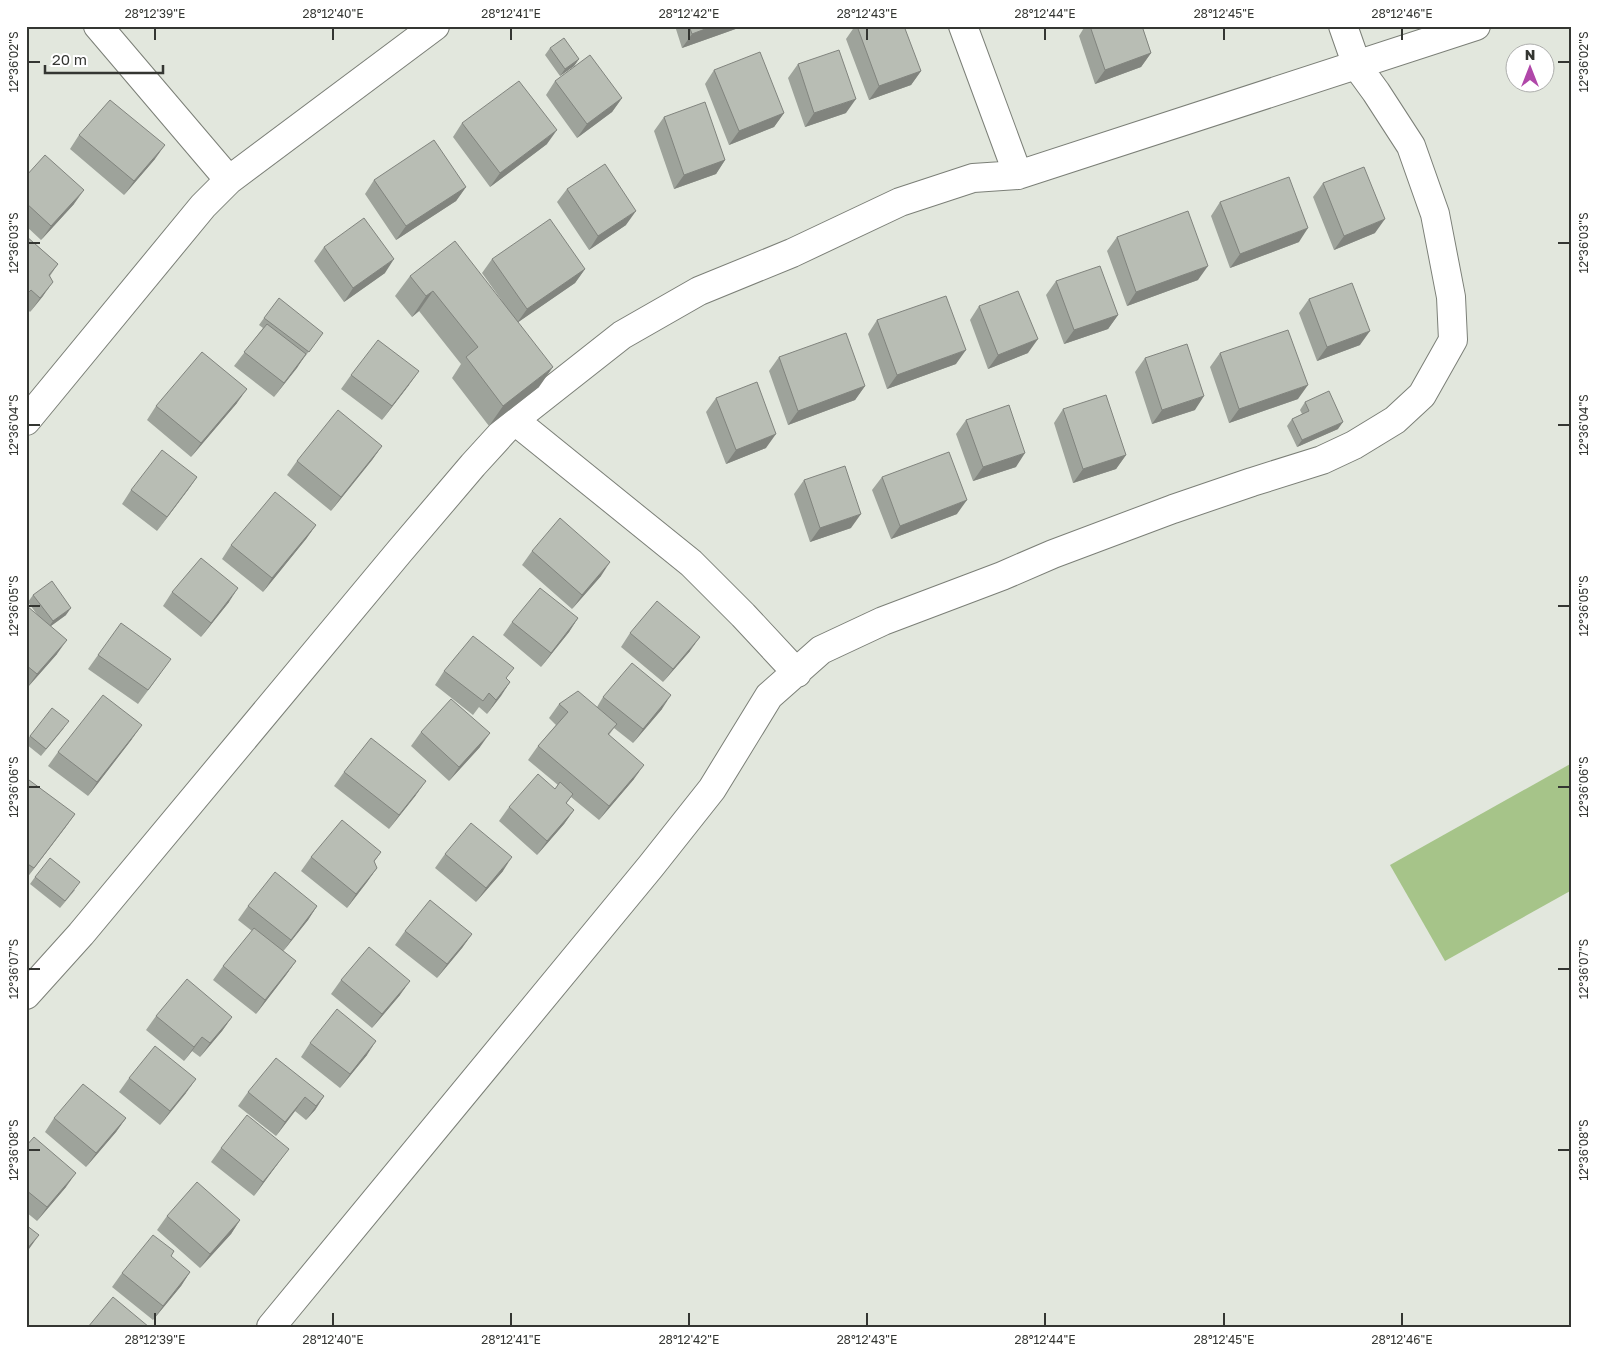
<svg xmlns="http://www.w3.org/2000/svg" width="1598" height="1353" font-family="'Golos Text',sans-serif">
	<rect width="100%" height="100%" fill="#e2e7dd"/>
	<path fill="#a6c489" d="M 1572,763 L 1572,890 L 1445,961 L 1390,865 Z"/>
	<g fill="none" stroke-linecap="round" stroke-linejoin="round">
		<g stroke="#7b7f77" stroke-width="30">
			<path id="minor" d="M 98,26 L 229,180
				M 963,26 L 1018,175
				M 514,420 L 691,563 L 743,615 L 797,673
				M 26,421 L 203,206 L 229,180 L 435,26
				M 26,995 L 81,934 L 399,552 L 473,465 L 514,420 L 622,335 L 699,291 L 792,253 L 900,202 L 973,178 L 1018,175 L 1476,26
				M 271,1327 L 651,866 L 712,789 L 769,696 L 821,650 L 883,621 L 1002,576 L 1053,554 L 1173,509 L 1252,482 L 1322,460 L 1354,445 L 1395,420 L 1422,395 L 1453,340 L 1451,297 L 1435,214 L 1411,146 L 1376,92 L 1357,66 L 1343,26"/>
		</g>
		<use href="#minor" stroke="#fff" stroke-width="28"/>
	</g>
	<path fill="#9ea39b" d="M 675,26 L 744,26 L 682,48 Z
		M 855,26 L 921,71 L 911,85 L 869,100 L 846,39 Z
		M 1085,26 L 1142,26 L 1151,53 L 1141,67 L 1095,84 L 1079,36 Z
		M 550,48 L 579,59 L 574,66 L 560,76 L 545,55 Z
		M 798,64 L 846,113 L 805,127 L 788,78 Z
		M 714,70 L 784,113 L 774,127 L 729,145 L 705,84 Z
		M 555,81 L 622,98 L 612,112 L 577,138 L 546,95 Z
		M 664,117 L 725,160 L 716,174 L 674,189 L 654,131 Z
		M 462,123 L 547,144 L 490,187 L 453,137 Z
		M 79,135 L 155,159 L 124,195 L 70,149 Z
		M 26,176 L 74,204 L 41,240 L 26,226 Z
		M 374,180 L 466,187 L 456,201 L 396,240 L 365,194 Z
		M 1323,183 L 1375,233 L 1334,250 L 1313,197 Z
		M 567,189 L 626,225 L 589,250 L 557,202 Z
		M 1220,202 L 1299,242 L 1230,268 L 1211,216 Z
		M 26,236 L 58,264 L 50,276 L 43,296 L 30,312 L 26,308 Z
		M 1117,237 L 1198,280 L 1127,306 L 1107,251 Z
		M 324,247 L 385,273 L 344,302 L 314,261 Z
		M 492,259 L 585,269 L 575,283 L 518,322 L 539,387 L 489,426 L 452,378 L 461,364 L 419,311 L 412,317 L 395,296 L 410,276 L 502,301 L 482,273 Z
		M 1056,281 L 1118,315 L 1108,329 L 1064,344 L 1046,295 Z
		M 1309,299 L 1360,345 L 1317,361 L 1299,313 Z
		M 979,306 L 1028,353 L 988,369 L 970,320 Z
		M 264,318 L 323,333 L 274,397 L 234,366 L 263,328 L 259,325 Z
		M 877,320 L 956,364 L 887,389 L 868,334 Z
		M 1220,353 L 1298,399 L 1229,423 L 1210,367 Z
		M 779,357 L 865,386 L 855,400 L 788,425 L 769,371 Z
		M 1145,358 L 1195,410 L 1152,424 L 1135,372 Z
		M 351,375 L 409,385 L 382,420 L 341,389 Z
		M 716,398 L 766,448 L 726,464 L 706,412 Z
		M 1305,402 L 1338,429 L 1297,447 L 1287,426 L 1292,419 L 1302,414 L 1300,410 Z
		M 237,403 L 191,457 L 147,420 L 156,406 Z
		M 1063,409 L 1126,455 L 1116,469 L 1073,483 L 1054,423 Z
		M 966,420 L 1016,467 L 973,481 L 956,434 Z
		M 382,446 L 372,460 L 331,511 L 287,475 L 297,461 Z
		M 197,477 L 157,531 L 122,504 L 131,490 Z
		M 882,477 L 957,514 L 891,539 L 872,490 Z
		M 804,480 L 851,528 L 810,542 L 794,494 Z
		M 316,525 L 306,539 L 263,592 L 222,559 L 231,545 Z
		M 532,551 L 601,576 L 572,609 L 522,565 Z
		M 172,592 L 229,602 L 201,637 L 163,606 Z
		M 33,595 L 66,615 L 51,626 L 57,654 L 27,688 L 26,687 L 26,608 L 38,616 L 28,602 Z
		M 578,618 L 569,632 L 541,667 L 503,635 L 512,622 Z
		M 630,633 L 690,651 L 663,682 L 621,647 Z
		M 98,655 L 161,673 L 138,704 L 88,669 Z
		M 444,671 L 506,678 L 510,682 L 487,714 L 479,707 L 473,715 L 435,685 Z
		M 603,697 L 662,709 L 633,743 L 614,728 L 609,735 L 634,779 L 599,820 L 571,797 L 566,804 L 574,810 L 564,824 L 537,855 L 499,821 L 509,807 L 555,789 L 558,785 L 528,760 L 538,746 L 556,725 L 549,718 L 559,704 L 597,707 Z
		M 64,728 L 41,756 L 26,744 L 26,741 L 30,736 Z
		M 421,732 L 480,747 L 449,781 L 411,746 Z
		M 132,739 L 88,796 L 48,766 L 58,752 Z
		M 344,772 L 416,795 L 389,829 L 334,786 Z
		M 26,784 L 75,814 L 26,879 Z
		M 381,852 L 374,862 L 377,868 L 367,882 L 347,908 L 301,871 L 311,857 Z
		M 445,854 L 503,871 L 476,902 L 435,868 Z
		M 35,877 L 75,890 L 60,908 L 30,884 Z
		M 248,906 L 317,906 L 308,920 L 283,951 L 296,961 L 286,975 L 256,1014 L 213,980 L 223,966 L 252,931 L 238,920 Z
		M 405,931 L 472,934 L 462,948 L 437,978 L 395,945 Z
		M 341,980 L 400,995 L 372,1028 L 331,994 Z
		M 156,1016 L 232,1017 L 222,1031 L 200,1057 L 192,1051 L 184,1061 L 146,1030 Z
		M 310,1043 L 367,1055 L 340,1088 L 301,1057 Z
		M 129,1078 L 186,1093 L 160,1125 L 119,1092 Z
		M 248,1092 L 324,1096 L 315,1110 L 306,1120 L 295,1111 L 276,1136 L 238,1106 Z
		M 54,1118 L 126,1118 L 116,1132 L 86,1167 L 45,1132 Z
		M 26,1146 L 66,1187 L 37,1221 L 26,1212 Z
		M 221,1148 L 279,1162 L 254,1196 L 211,1162 Z
		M 167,1216 L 240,1220 L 231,1234 L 200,1268 L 157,1230 Z
		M 190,1272 L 181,1286 L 153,1320 L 112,1287 L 122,1273 Z"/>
	<path fill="#81847e" d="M 713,26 L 744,26 L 682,48 L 692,34 Z
		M 1151,53 L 1141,67 L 1095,84 L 1105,70 Z
		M 579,59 L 574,66 L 560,76 L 565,69 Z
		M 921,71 L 911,85 L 869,100 L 879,86 Z
		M 622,98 L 612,112 L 577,138 L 587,124 Z
		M 856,99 L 846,113 L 805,127 L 814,113 Z
		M 784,113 L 774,127 L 729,145 L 739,131 Z
		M 557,130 L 547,144 L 490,187 L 500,173 Z
		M 165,145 L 155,159 L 124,195 L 134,181 Z
		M 725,160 L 716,174 L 674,189 L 684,175 Z
		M 466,187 L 456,201 L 396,240 L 406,226 Z
		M 84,190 L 74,204 L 41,240 L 51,226 Z
		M 636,211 L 626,225 L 589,250 L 598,236 Z
		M 1385,219 L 1375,233 L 1334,250 L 1344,236 Z
		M 1308,228 L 1299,242 L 1230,268 L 1240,254 Z
		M 394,259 L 385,273 L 344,302 L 353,288 Z
		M 1208,266 L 1198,280 L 1127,306 L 1136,292 Z
		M 585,269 L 575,283 L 517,323 L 527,309 Z
		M 53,282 L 43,296 L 30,312 L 40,298 Z
		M 433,291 L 419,311 L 412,317 L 426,296 Z
		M 1118,315 L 1108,329 L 1064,344 L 1074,330 Z
		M 1370,331 L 1360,345 L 1317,361 L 1327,347 Z
		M 1038,339 L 1028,353 L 988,369 L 998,355 Z
		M 966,350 L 956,364 L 887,389 L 897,375 Z
		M 306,354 L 297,368 L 274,397 L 284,383 Z
		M 553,367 L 539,387 L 489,426 L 503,406 Z
		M 419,371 L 409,385 L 382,420 L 392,406 Z
		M 1308,385 L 1298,399 L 1229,423 L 1239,409 Z
		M 865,386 L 855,400 L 788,425 L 798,411 Z
		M 247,389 L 237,403 L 191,457 L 201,443 Z
		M 1204,396 L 1195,410 L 1152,424 L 1162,410 Z
		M 1343,422 L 1338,429 L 1297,447 L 1302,440 Z
		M 776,434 L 766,448 L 726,464 L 736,450 Z
		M 382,446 L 372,460 L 331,511 L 341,497 Z
		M 1025,453 L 1016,467 L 973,481 L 983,467 Z
		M 1126,455 L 1116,469 L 1073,483 L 1083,469 Z
		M 197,477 L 188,490 L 157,531 L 167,517 Z
		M 967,500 L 957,514 L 891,539 L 900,526 Z
		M 861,514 L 851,528 L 810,542 L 820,528 Z
		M 316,525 L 306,539 L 263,592 L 272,578 Z
		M 610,562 L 601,576 L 572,609 L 582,595 Z
		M 238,588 L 229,602 L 201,637 L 211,623 Z
		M 71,608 L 66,615 L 48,628 L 53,621 Z
		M 578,618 L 569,632 L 541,667 L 551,653 Z
		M 700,637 L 690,651 L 663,682 L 673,669 Z
		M 67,640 L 57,654 L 27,688 L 37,674 Z
		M 510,682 L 501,696 L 487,714 L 496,700 Z
		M 671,695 L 662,709 L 633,743 L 643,729 Z
		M 142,725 L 132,739 L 88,796 L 97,782 Z
		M 490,733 L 480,747 L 449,781 L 459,767 Z
		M 644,765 L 634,779 L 599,820 L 609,806 Z
		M 426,781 L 416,795 L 389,829 L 399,815 Z
		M 574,810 L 564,824 L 537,855 L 547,841 Z
		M 75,814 L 65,828 L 26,879 L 34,868 Z
		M 512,857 L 503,871 L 476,902 L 486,888 Z
		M 377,868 L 367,882 L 347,908 L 356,894 Z
		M 317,906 L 308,920 L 281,954 L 291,940 Z
		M 472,934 L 462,948 L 437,978 L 447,964 Z
		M 296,961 L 286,975 L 256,1014 L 265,1000 Z
		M 410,981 L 400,995 L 372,1028 L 382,1014 Z
		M 232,1017 L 222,1031 L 200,1057 L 210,1043 Z
		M 202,1037 L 192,1051 L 184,1061 L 194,1047 Z
		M 376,1041 L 367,1055 L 340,1088 L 350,1074 Z
		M 196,1079 L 186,1093 L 160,1125 L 170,1111 Z
		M 324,1096 L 315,1110 L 306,1120 L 316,1106 Z
		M 305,1097 L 295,1111 L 276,1136 L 285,1122 Z
		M 126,1118 L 116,1132 L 86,1167 L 96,1153 Z
		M 289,1149 L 279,1162 L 254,1196 L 263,1182 Z
		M 76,1173 L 66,1187 L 37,1221 L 47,1207 Z
		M 240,1220 L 231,1234 L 200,1268 L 210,1254 Z
		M 39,1235 L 29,1249 L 26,1253 L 26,1250 Z
		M 190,1272 L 181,1286 L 153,1320 L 163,1306 Z"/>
	<path fill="#b8bdb4" stroke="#81847e" d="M 689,26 L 713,26 L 692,34 Z
		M 857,26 L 904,26 L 921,71 L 879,86 Z
		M 1090,26 L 1142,26 L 1151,53 L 1105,70 Z
		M 564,38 L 579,59 L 565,69 L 550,48 Z
		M 839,50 L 856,99 L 814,113 L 798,64 Z
		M 760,52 L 784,113 L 739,131 L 714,70 Z
		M 590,55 L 622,98 L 587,124 L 555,81 Z
		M 519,81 L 557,130 L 500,173 L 462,123 Z
		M 110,100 L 165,145 L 134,181 L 79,135 Z
		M 705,102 L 725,160 L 684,175 L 664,117 Z
		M 434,140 L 466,187 L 406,226 L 374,180 Z
		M 45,155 L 84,190 L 51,226 L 26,203 L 26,176 Z
		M 605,164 L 636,211 L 598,236 L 567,189 Z
		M 1364,167 L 1385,219 L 1344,236 L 1323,183 Z
		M 1289,177 L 1308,228 L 1240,254 L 1220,202 Z
		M 1188,211 L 1208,266 L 1136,292 L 1117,237 Z
		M 364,218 L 394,259 L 353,288 L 324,247 Z
		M 550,219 L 585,269 L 527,309 L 492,259 Z
		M 26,236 L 58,264 L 49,275 L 53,282 L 40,298 L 31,290 L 26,295 Z
		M 455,241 L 553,367 L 503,406 L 466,357 L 478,347 L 433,291 L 426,296 L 410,276 Z
		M 1100,266 L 1118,315 L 1074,330 L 1056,281 Z
		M 1352,283 L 1370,331 L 1327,347 L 1309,299 Z
		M 1018,291 L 1038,339 L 998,355 L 979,306 Z
		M 946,296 L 966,350 L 897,375 L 877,320 Z
		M 279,298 L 323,333 L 309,352 L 264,318 Z
		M 267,324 L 306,354 L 284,383 L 244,352 Z
		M 1288,330 L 1308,385 L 1239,409 L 1220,353 Z
		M 846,333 L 865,386 L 798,411 L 779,357 Z
		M 378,340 L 419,371 L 392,406 L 351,375 Z
		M 1187,344 L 1204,396 L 1162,410 L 1145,358 Z
		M 202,352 L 247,389 L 201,443 L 156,406 Z
		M 757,382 L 776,434 L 736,450 L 716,398 Z
		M 1329,391 L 1343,422 L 1302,440 L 1292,419 L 1309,411 L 1305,402 Z
		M 1106,395 L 1126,455 L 1083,469 L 1063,409 Z
		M 1009,405 L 1025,453 L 983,467 L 966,420 Z
		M 338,410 L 382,446 L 341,497 L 297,461 Z
		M 162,450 L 197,477 L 167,517 L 131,490 Z
		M 949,452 L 967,500 L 900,526 L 882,477 Z
		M 845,466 L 861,514 L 820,528 L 804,480 Z
		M 275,492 L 316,525 L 272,578 L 231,545 Z
		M 560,518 L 610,562 L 582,595 L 532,551 Z
		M 201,558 L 238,588 L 211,623 L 172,592 Z
		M 52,581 L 71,608 L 53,621 L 33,595 Z
		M 540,588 L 578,618 L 551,653 L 512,622 Z
		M 657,601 L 700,637 L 673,669 L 630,633 Z
		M 27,606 L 67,640 L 37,674 L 26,665 L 26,608 Z
		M 121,623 L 171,659 L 148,690 L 98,655 Z
		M 473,636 L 514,668 L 506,678 L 510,682 L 496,700 L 489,693 L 483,701 L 444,671 Z
		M 632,663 L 671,695 L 643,729 L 603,697 Z
		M 578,691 L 617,724 L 608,734 L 644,765 L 609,806 L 538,746 L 568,712 L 559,704 Z
		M 103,695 L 142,725 L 97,782 L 58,752 Z
		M 451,699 L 490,733 L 459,767 L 421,732 Z
		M 52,708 L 69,721 L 46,749 L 30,736 Z
		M 371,738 L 426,781 L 399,815 L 344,772 Z
		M 538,774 L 555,789 L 560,782 L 573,794 L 566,803 L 574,810 L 547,841 L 509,807 Z
		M 29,780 L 75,814 L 34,868 L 26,863 L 26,784 Z
		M 342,820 L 381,852 L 374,861 L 377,868 L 356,894 L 311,857 Z
		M 471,823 L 512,857 L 486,888 L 445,854 Z
		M 50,858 L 80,882 L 65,901 L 35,877 Z
		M 275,872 L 317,906 L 291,940 L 248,906 Z
		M 430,900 L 472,934 L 447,964 L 405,931 Z
		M 254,928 L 296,961 L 265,1000 L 223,966 Z
		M 369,947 L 410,981 L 382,1014 L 341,980 Z
		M 187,979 L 232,1017 L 210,1043 L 202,1037 L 194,1047 L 156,1016 Z
		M 337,1009 L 376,1041 L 350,1074 L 310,1043 Z
		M 155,1046 L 196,1079 L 170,1111 L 129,1078 Z
		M 276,1058 L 324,1096 L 316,1106 L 305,1097 L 285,1122 L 248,1092 Z
		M 83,1084 L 126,1118 L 96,1153 L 54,1118 Z
		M 247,1115 L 289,1149 L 263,1182 L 221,1148 Z
		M 34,1137 L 76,1173 L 47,1207 L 26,1190 L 26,1146 Z
		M 197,1182 L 240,1220 L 210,1254 L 167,1216 Z
		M 26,1225 L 39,1235 L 26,1250 Z
		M 153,1235 L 174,1251 L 171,1256 L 190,1272 L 163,1306 L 122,1273 Z
		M 113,1297 L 149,1327 L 88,1327 Z"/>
	<path fill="none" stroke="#343632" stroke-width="2" d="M 155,28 L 155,40M 333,28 L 333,40M 511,28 L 511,40M 689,28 L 689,40M 867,28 L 867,40M 1045,28 L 1045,40M 1224,28 L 1224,40M 1402,28 L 1402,40M 28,62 L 40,62M 1558,62 L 1570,62M 28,243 L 40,243M 1558,243 L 1570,243M 28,425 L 40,425M 1558,425 L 1570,425M 28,606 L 40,606M 1558,606 L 1570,606M 28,787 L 40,787M 1558,787 L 1570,787M 28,969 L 40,969M 1558,969 L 1570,969M 28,1150 L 40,1150M 1558,1150 L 1570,1150M 155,1313 L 155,1326M 333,1313 L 333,1326M 511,1313 L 511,1326M 689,1313 L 689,1326M 867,1313 L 867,1326M 1045,1313 L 1045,1326M 1224,1313 L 1224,1326M 1402,1313 L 1402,1326"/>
	<rect width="1598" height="1353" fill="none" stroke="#ffffff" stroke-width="55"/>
	<g transform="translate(1530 68)"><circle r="24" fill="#ffffff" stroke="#aeafad"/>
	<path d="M0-4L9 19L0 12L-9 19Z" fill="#b047a9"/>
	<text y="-8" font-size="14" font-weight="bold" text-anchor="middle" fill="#343632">N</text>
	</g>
	<path d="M45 65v8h118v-8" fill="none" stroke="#343632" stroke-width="2.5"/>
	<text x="52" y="65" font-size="15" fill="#343632" stroke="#ffffff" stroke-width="4" paint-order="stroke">20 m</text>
	<rect x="28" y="28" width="1542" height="1298" fill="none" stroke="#343632" stroke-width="2"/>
	<g font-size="12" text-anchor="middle" fill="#343632">
		<text x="155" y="18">28°12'39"E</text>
		<text x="333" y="18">28°12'40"E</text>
		<text x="511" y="18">28°12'41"E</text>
		<text x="689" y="18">28°12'42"E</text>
		<text x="867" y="18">28°12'43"E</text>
		<text x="1045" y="18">28°12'44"E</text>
		<text x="1224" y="18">28°12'45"E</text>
		<text x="1402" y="18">28°12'46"E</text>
		<text transform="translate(14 62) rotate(-90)" y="4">12°36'02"S</text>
		<text transform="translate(1584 62) rotate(-90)" y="4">12°36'02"S</text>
		<text transform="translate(14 243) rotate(-90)" y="4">12°36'03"S</text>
		<text transform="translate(1584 243) rotate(-90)" y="4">12°36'03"S</text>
		<text transform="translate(14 425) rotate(-90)" y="4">12°36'04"S</text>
		<text transform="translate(1584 425) rotate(-90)" y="4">12°36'04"S</text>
		<text transform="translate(14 606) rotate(-90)" y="4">12°36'05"S</text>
		<text transform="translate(1584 606) rotate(-90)" y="4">12°36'05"S</text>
		<text transform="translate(14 787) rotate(-90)" y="4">12°36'06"S</text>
		<text transform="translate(1584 787) rotate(-90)" y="4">12°36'06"S</text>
		<text transform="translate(14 969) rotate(-90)" y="4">12°36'07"S</text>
		<text transform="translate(1584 969) rotate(-90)" y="4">12°36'07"S</text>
		<text transform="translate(14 1150) rotate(-90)" y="4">12°36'08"S</text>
		<text transform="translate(1584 1150) rotate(-90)" y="4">12°36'08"S</text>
		<text x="155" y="1344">28°12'39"E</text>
		<text x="333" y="1344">28°12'40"E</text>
		<text x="511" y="1344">28°12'41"E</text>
		<text x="689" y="1344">28°12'42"E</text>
		<text x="867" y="1344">28°12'43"E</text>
		<text x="1045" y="1344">28°12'44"E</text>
		<text x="1224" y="1344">28°12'45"E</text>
		<text x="1402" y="1344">28°12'46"E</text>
	</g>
</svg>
